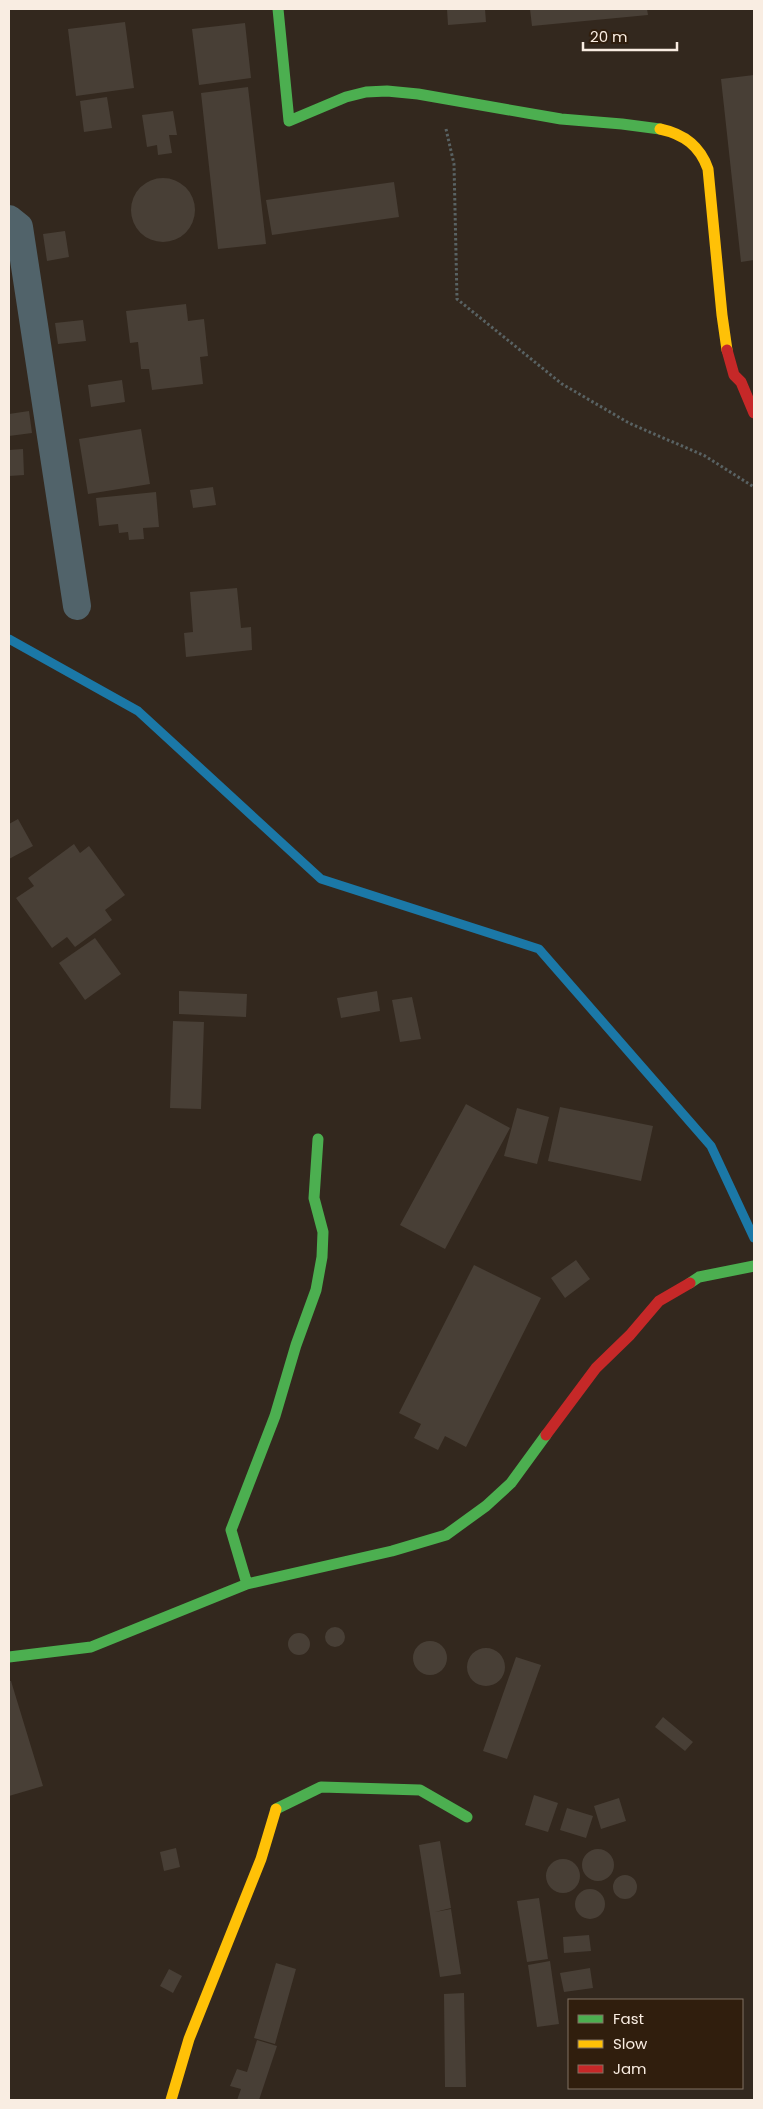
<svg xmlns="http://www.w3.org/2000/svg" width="763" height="2109" font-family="Poppins,sans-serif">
	<rect width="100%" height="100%" fill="#33281e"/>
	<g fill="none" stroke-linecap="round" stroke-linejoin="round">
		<path stroke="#1b78a7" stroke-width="9" d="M 9,639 L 138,711 L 321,879 L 539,949 L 711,1146 L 754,1238"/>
	</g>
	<path fill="#483f36" d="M 447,9 L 485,9 L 486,22 L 448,25 Z
		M 530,9 L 647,9 L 648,15 L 532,26 Z
		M 125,22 L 134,88 L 76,96 L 68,29 Z
		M 245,23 L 251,78 L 199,85 L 192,29 Z
		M 754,75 L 754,260 L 741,262 L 721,79 Z
		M 248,87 L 266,244 L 218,249 L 201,93 Z
		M 107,97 L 112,128 L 84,132 L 80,101 Z
		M 173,111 L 177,135 L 169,135 L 172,153 L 158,155 L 157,145 L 147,147 L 142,115 Z
		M131 210a32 32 0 1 1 64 0a32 32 0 1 1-64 0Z
		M 394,182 L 399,217 L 272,235 L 266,200 Z
		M 65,231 L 69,257 L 47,261 L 43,234 Z
		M 186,304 L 188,321 L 204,319 L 208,356 L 200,357 L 203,384 L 152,390 L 149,369 L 141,369 L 138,342 L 130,343 L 126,311 Z
		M 83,320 L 86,341 L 58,344 L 55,323 Z
		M 122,380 L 125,402 L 91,407 L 88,385 Z
		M 29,411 L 32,433 L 9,436 L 9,414 Z
		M 141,429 L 150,484 L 88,494 L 79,439 Z
		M 23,449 L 24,475 L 9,476 L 9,450 Z
		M 213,487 L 216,505 L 193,508 L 190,490 Z
		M 156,492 L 159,527 L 143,528 L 144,539 L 129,540 L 128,532 L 119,533 L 118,524 L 99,526 L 96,498 Z
		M 237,588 L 241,628 L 251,627 L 252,650 L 186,657 L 184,633 L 193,632 L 190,592 Z
		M 18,819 L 33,846 L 9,859 L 9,824 Z
		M 74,844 L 80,853 L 89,846 L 125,895 L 105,910 L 112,920 L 75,947 L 67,937 L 52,948 L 16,898 L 34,886 L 28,878 Z
		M 95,938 L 121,974 L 85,1000 L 59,963 Z
		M 179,991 L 247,994 L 246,1017 L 179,1014 Z
		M 377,991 L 380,1011 L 341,1018 L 337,998 Z
		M 412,997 L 421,1039 L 400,1042 L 392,1000 Z
		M 173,1021 L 204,1022 L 201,1109 L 170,1108 Z
		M 466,1104 L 510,1128 L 445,1249 L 400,1225 Z
		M 560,1107 L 653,1126 L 641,1181 L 548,1161 Z
		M 517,1108 L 549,1117 L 537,1164 L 504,1156 Z
		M 576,1260 L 590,1279 L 565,1298 L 551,1278 Z
		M 474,1265 L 541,1298 L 466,1447 L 445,1436 L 438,1450 L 414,1438 L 421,1424 L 399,1413 Z
		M325 1637a10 10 0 1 1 20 0a10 10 0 1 1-20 0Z
		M288 1644a11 11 0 1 1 22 0a11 11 0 1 1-22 0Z
		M413 1658a17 17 0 1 1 34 0a17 17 0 1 1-34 0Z
		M467 1667a19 19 0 1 1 38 0a19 19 0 1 1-38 0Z
		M 516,1657 L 541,1665 L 507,1759 L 483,1751 Z
		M 9,1681 L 11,1681 L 43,1786 L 9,1796 Z
		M 663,1717 L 693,1742 L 685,1751 L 655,1727 Z
		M 534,1795 L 558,1803 L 548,1832 L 525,1825 Z
		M 619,1798 L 626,1821 L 601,1829 L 594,1806 Z
		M 567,1808 L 593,1816 L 586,1838 L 560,1830 Z
		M 440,1841 L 451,1908 L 435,1912 L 451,1909 L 461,1974 L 440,1977 L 419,1845 Z
		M 176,1848 L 180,1867 L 164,1871 L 160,1852 Z
		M582 1865a16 16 0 1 1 32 0a16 16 0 1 1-32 0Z
		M546 1876a17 17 0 1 1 34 0a17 17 0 1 1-34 0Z
		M613 1887a12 12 0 1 1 24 0a12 12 0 1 1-24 0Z
		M575 1904a15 15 0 1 1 30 0a15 15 0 1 1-30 0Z
		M 539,1898 L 548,1959 L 527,1962 L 517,1901 Z
		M 589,1935 L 591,1951 L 564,1953 L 563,1937 Z
		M 550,1961 L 559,2024 L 537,2027 L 528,1965 Z
		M 276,1963 L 296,1969 L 275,2044 L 254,2038 Z
		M 590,1968 L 593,1988 L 564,1992 L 560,1973 Z
		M 169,1969 L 182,1976 L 173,1993 L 160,1986 Z
		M 464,1993 L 466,2087 L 445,2087 L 444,1994 Z
		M 257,2040 L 277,2046 L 259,2100 L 237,2100 L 241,2089 L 230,2086 L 237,2069 L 247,2072 Z"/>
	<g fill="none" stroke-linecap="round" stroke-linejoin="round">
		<path stroke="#596263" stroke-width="3" stroke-dasharray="2.5 2.5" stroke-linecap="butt" d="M 446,129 L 454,164 L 457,299 L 562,384 L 629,423 L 705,456 L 754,487"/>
		<path stroke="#51636a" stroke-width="28" d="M 9,219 L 19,227 L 77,606"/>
		<path stroke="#4caf50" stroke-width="11" d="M 278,9 L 289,121 L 346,97 L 366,92 L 387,91 L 418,94 L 561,119 L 622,124 L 660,129
			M 690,1283 L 699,1277 L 754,1266
			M 247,1584 L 231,1530 L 275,1416 L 296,1345 L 316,1290 L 322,1257 L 323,1232 L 314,1198 L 318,1139
			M 9,1657 L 91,1647 L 247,1584 L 392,1551 L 446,1535 L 486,1506 L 511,1483 L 546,1435
			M 276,1809 L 321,1787 L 420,1790 L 467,1817"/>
		<path stroke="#ffc107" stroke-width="11" d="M 660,129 C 684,134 700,146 708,169 L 722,315 L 727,350
			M 171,2100 L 189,2039 L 261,1859 L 276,1809"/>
		<path stroke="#c62828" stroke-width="11" d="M 727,350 L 734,375 L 741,382 L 754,413
			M 546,1435 L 596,1368 L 630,1335 L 659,1301 L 690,1283"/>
	</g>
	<rect width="763" height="2109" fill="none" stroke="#f9ede2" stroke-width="20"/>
	<rect x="568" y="1999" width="175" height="90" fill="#301e0d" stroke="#807162"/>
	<rect x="578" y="2015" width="25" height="8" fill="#4caf50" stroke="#807162"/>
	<text x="613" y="2024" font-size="15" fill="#f9ede2">Fast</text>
	<rect x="578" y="2040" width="25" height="8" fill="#ffc107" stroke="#807162"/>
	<text x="613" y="2049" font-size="15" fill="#f9ede2">Slow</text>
	<rect x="578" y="2065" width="25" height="8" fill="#c62828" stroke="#807162"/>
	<text x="613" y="2074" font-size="15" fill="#f9ede2">Jam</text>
	<path d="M583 42v8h94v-8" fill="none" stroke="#f9ede2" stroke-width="2.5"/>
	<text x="590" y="42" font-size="15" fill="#f9ede2" stroke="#301e0d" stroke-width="4" paint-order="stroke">20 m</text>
</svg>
